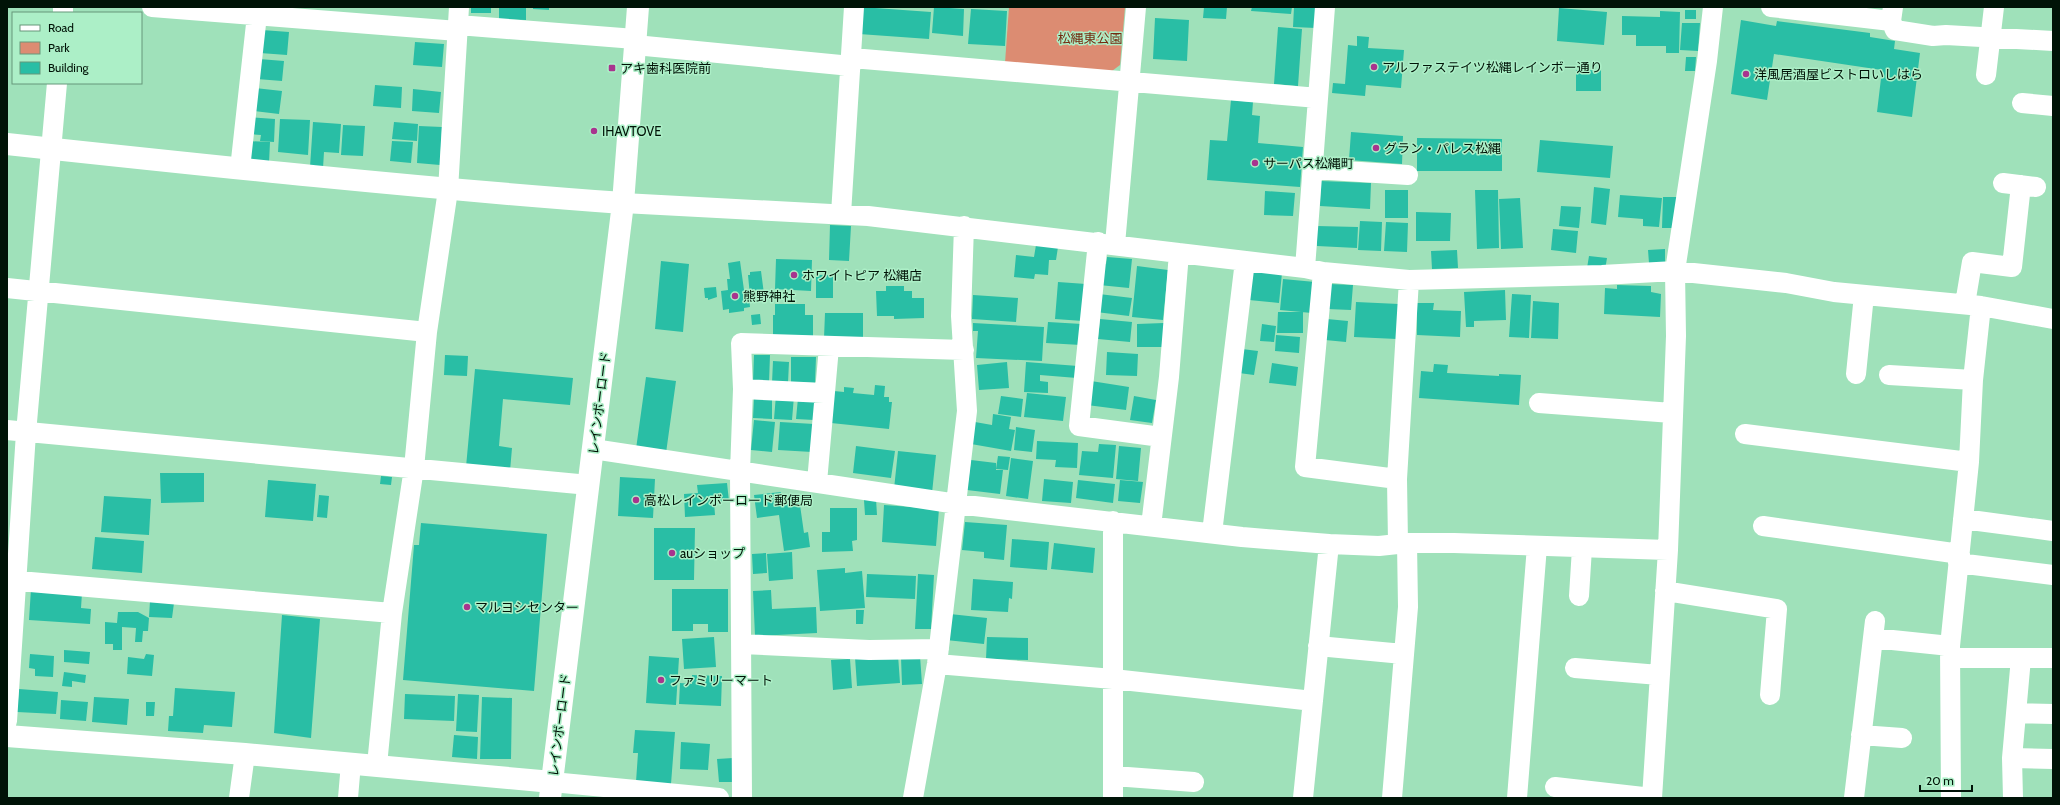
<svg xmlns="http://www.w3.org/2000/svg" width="2060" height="805" font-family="Cabin,'Noto Sans JP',sans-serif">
	<rect width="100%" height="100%" fill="#9fe1ba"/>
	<path fill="#dc8c72" d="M 1009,7 L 1125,7 L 1120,65 L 1112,71 L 1005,63 Z"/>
	<path fill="#29bea5" d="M 471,7 L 491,7 L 491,13 L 471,13 Z
		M 499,7 L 526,7 L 526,20 L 499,19 Z
		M 533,7 L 549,7 L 549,10 L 533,9 Z
		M 861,7 L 931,12 L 929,39 L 859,34 Z
		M 934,7 L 964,9 L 963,36 L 932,33 Z
		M 1204,7 L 1227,7 L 1226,19 L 1203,18 Z
		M 1252,7 L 1292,7 L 1291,14 L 1251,11 Z
		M 1294,7 L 1318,7 L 1316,28 L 1293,27 Z
		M 1559,8 L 1607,12 L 1604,45 L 1557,41 Z
		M 971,9 L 1007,11 L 1005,46 L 968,44 Z
		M 1685,10 L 1696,10 L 1696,19 L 1685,19 Z
		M 1660,11 L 1680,12 L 1679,53 L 1666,53 L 1666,46 L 1636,46 L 1636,35 L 1622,35 L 1622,16 L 1660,17 Z
		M 1155,18 L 1189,20 L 1187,61 L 1153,59 Z
		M 1741,20 L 1776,26 L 1777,21 L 1870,33 L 1870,37 L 1895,41 L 1894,49 L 1920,53 L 1912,117 L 1877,112 L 1882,70 L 1774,54 L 1767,100 L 1731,94 Z
		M 1682,23 L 1700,23 L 1698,51 L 1680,50 Z
		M 1278,27 L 1302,29 L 1298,86 L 1274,84 Z
		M 262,30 L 289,32 L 287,55 L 260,53 Z
		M 1357,36 L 1369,37 L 1368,48 L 1404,50 L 1401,88 L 1366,85 L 1365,96 L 1332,93 L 1333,83 L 1345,84 L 1348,45 L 1357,46 Z
		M 415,42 L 444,44 L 442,67 L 413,65 Z
		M 1686,57 L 1696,57 L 1695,71 L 1685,71 Z
		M 259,59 L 284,61 L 282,81 L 257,79 Z
		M 1576,70 L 1601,70 L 1601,91 L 1576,91 Z
		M 375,85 L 402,87 L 401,108 L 373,106 Z
		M 255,88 L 282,91 L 279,114 L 253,111 Z
		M 413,89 L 441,92 L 439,113 L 412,111 Z
		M 1231,100 L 1253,102 L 1252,115 L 1260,116 L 1258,143 L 1303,147 L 1300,187 L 1207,180 L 1210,140 L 1227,141 Z
		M 249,117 L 275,119 L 274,142 L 260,141 L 261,135 L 248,134 Z
		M 280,119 L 310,120 L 308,155 L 278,152 Z
		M 313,122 L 341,124 L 339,153 L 324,152 L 323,168 L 310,167 Z
		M 394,122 L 418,124 L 417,141 L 392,139 Z
		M 343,125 L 365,126 L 363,156 L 341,155 Z
		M 419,126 L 442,127 L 440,165 L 417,163 Z
		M 1351,132 L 1403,136 L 1402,164 L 1349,160 Z
		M 1417,138 L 1502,139 L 1502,171 L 1417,171 Z
		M 1540,140 L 1613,146 L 1610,178 L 1537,172 Z
		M 247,141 L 270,142 L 269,163 L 246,162 Z
		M 392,141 L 413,142 L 411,163 L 390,161 Z
		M 1321,181 L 1371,183 L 1370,209 L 1320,206 Z
		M 1594,187 L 1610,189 L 1606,225 L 1591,223 Z
		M 1385,190 L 1408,190 L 1408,218 L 1385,218 Z
		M 1475,190 L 1498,190 L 1499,248 L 1477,249 Z
		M 1265,191 L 1295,193 L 1293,216 L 1264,215 Z
		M 1620,195 L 1662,198 L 1659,227 L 1643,226 L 1643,219 L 1618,217 Z
		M 1663,197 L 1682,197 L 1681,228 L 1662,228 Z
		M 1520,198 L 1523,248 L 1501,249 L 1499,199 Z
		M 1561,206 L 1581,207 L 1579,228 L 1559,226 Z
		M 1416,212 L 1451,213 L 1450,241 L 1416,241 Z
		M 1360,221 L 1382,222 L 1381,251 L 1358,250 Z
		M 1386,222 L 1408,223 L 1407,252 L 1384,251 Z
		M 830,225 L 851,226 L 849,261 L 829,260 Z
		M 1317,226 L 1358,227 L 1357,248 L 1317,246 Z
		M 1553,229 L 1578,231 L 1576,253 L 1551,250 Z
		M 1036,245 L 1058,247 L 1056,260 L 1049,260 L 1048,275 L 1035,274 L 1034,279 L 1014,277 L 1016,255 L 1034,257 Z
		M 1665,249 L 1665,263 L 1649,263 L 1648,250 Z
		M 1457,250 L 1458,268 L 1432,269 L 1431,251 Z
		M 1589,256 L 1607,258 L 1605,270 L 1587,268 Z
		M 1107,257 L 1132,259 L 1129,288 L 1099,285 L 1101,264 L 1106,264 Z
		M 776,259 L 812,260 L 811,291 L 775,289 Z
		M 661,261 L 689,264 L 683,332 L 655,329 Z
		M 740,261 L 744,290 L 748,290 L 750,307 L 744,308 L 744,311 L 729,313 L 729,309 L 723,310 L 721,291 L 728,290 L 727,279 L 730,279 L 728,263 Z
		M 1137,266 L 1168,270 L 1163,320 L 1132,317 Z
		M 1252,270 L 1282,273 L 1279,303 L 1249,300 Z
		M 761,271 L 764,294 L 750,296 L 748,275 L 750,275 L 750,272 Z
		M 816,275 L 833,275 L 833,298 L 816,298 Z
		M 1283,279 L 1315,282 L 1312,313 L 1280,310 Z
		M 1058,282 L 1086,284 L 1083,321 L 1055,319 Z
		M 1329,284 L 1353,285 L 1351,310 L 1327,309 Z
		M 1617,285 L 1651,286 L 1651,292 L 1661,294 L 1660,317 L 1604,314 L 1605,288 L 1617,289 Z
		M 886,286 L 904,286 L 904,291 L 912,291 L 912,298 L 924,298 L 924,318 L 894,319 L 894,316 L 877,316 L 876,291 L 886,291 Z
		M 716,287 L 717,297 L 708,300 L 708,298 L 705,298 L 704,288 Z
		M 1505,290 L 1506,320 L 1474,321 L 1474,327 L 1466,327 L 1464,292 Z
		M 1099,294 L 1132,298 L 1129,316 L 1096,312 Z
		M 1512,294 L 1531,295 L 1529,338 L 1509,337 Z
		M 973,295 L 1018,298 L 1016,322 L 972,319 Z
		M 1533,301 L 1559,303 L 1558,339 L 1531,338 Z
		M 1356,302 L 1399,304 L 1397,339 L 1354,337 Z
		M 1417,303 L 1434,303 L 1433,310 L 1461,311 L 1460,337 L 1417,335 Z
		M 775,304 L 805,304 L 805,315 L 813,315 L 813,336 L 773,336 L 773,315 L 775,315 Z
		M 1278,312 L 1303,312 L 1303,333 L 1277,333 Z
		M 825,313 L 863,313 L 863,340 L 824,338 Z
		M 760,314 L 761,324 L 752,325 L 751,315 Z
		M 1100,319 L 1132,322 L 1130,342 L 1098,339 Z
		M 1327,319 L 1348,321 L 1346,342 L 1325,340 Z
		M 1048,322 L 1082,324 L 1081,345 L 1046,343 Z
		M 973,323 L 1044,327 L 1042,361 L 976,358 L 978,331 L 973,331 Z
		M 1164,323 L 1164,347 L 1137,347 L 1137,324 Z
		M 1262,324 L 1276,326 L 1274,342 L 1260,341 Z
		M 1276,335 L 1300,337 L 1299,353 L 1275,351 Z
		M 1242,349 L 1258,351 L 1254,375 L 1239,373 Z
		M 1107,352 L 1138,354 L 1137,376 L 1106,375 Z
		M 445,355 L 468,356 L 467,376 L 444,375 Z
		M 754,355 L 770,355 L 769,383 L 753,382 Z
		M 791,357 L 816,357 L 815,383 L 791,382 Z
		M 773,361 L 789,362 L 788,383 L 772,383 Z
		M 1007,362 L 1009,388 L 979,390 L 977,365 Z
		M 1026,362 L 1078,366 L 1077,378 L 1040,375 L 1040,381 L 1048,382 L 1048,393 L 1024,392 Z
		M 1272,363 L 1298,367 L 1296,386 L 1269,383 Z
		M 1434,364 L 1448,365 L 1447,373 L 1499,376 L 1499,374 L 1521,375 L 1519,405 L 1419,398 L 1421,371 L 1433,372 Z
		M 475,369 L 573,378 L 570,405 L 503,399 L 499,446 L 512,448 L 510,471 L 466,467 Z
		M 646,377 L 676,381 L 666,453 L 636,449 Z
		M 1091,381 L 1129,387 L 1126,410 L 1087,405 Z
		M 875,385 L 885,386 L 884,397 L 889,397 L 889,402 L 892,402 L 889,429 L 831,423 L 834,391 L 844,392 L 844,387 L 854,388 L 853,393 L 874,395 Z
		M 1027,393 L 1066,397 L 1063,421 L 1024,417 Z
		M 776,395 L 794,396 L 792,420 L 774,419 Z
		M 1001,396 L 1023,399 L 1021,417 L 998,414 Z
		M 1134,396 L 1156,400 L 1152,423 L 1130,420 Z
		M 798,398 L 815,399 L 814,420 L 796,419 Z
		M 754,399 L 772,400 L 772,419 L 753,418 Z
		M 993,414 L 1011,417 L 1009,429 L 1015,430 L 1011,451 L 971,444 L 975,422 L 992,425 Z
		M 754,420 L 775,422 L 772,452 L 751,450 Z
		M 780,422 L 814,424 L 812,452 L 778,450 Z
		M 1016,427 L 1035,430 L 1032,452 L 1014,450 Z
		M 1037,441 L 1078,443 L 1077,468 L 1055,467 L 1056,460 L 1036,459 Z
		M 1099,444 L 1116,445 L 1113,478 L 1079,475 L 1082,451 L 1098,452 Z
		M 856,446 L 895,451 L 891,478 L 853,473 Z
		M 1119,446 L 1141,448 L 1138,481 L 1116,479 Z
		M 898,451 L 936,455 L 932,493 L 894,489 Z
		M 998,456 L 1010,457 L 1008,470 L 996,469 Z
		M 1011,458 L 1033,461 L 1028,499 L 1006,496 Z
		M 971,460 L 996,463 L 996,470 L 1003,470 L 1000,494 L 967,490 Z
		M 160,473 L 204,473 L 204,502 L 161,503 Z
		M 381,476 L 392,477 L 391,485 L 380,484 Z
		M 620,477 L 655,479 L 653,518 L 618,516 Z
		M 1044,479 L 1073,482 L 1071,503 L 1042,501 Z
		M 268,480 L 316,484 L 313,521 L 265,517 Z
		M 1078,480 L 1115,484 L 1113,503 L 1076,498 Z
		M 1120,480 L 1143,482 L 1140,503 L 1118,501 Z
		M 727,483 L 729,501 L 714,502 L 715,515 L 685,517 L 684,494 L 698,493 L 697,485 Z
		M 781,492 L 782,501 L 799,498 L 804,533 L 808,532 L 810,547 L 784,551 L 779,515 L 757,518 L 754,495 Z
		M 319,495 L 329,496 L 327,518 L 317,517 Z
		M 104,496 L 151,499 L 149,535 L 101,532 Z
		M 876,499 L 877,515 L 865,515 L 864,500 Z
		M 884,505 L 939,509 L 936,546 L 882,542 Z
		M 830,508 L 857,508 L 857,540 L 852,541 L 853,551 L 822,552 L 822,532 L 830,532 Z
		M 965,522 L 1007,525 L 1004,560 L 984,558 L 984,552 L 962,550 Z
		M 421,523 L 547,534 L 534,691 L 403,680 L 414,545 L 419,545 Z
		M 654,528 L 695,528 L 694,580 L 654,580 Z
		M 95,537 L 144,541 L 142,573 L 92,569 Z
		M 1012,539 L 1049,542 L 1047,570 L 1010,567 Z
		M 1054,543 L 1095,548 L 1093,573 L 1051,569 Z
		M 792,552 L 793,579 L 769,581 L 767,554 Z
		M 766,553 L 767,573 L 753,574 L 752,554 Z
		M 845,568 L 845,573 L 862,571 L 865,608 L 820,611 L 817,570 Z
		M 867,574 L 916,576 L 915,599 L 866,597 Z
		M 918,574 L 934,575 L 931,629 L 915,629 Z
		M 973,579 L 1013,582 L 1012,599 L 1009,598 L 1008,612 L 971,610 Z
		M 31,589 L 82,593 L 81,608 L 91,609 L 90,624 L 29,620 Z
		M 672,589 L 728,589 L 728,632 L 708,632 L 708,624 L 693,624 L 693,631 L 672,631 Z
		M 771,590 L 772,609 L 816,607 L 817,633 L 755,636 L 753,591 Z
		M 150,601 L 174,603 L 172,618 L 149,617 Z
		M 856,610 L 864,610 L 863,624 L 856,624 Z
		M 118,612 L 138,612 L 149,618 L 148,631 L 143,631 L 142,642 L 135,642 L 136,628 L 122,627 L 122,650 L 113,650 L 113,644 L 105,644 L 105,622 L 117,623 Z
		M 950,614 L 987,618 L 984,644 L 946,640 Z
		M 282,615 L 320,619 L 311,738 L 274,733 Z
		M 714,637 L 716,667 L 684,669 L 682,639 Z
		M 987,637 L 1028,638 L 1028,660 L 986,659 Z
		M 64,650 L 90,652 L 89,664 L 64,662 Z
		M 30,654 L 54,656 L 53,677 L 35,676 L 35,669 L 29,668 Z
		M 146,654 L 154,655 L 152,676 L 127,674 L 128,657 L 144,659 Z
		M 898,655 L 900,683 L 857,686 L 855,657 Z
		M 649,656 L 679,658 L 676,705 L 646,703 Z
		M 920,656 L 922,684 L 902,685 L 901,657 Z
		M 850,659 L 852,688 L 833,690 L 831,660 Z
		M 64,672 L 86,675 L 85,683 L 72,681 L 72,687 L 62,686 Z
		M 692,675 L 722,676 L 721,706 L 679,704 L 680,683 L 692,684 Z
		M 175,688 L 235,692 L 232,727 L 204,725 L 203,733 L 168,731 L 169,716 L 173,716 Z
		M 19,689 L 58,692 L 56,714 L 17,712 Z
		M 405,694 L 455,696 L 454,721 L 404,719 Z
		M 458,694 L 479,695 L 477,732 L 456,731 Z
		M 94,697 L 129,699 L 127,725 L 92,722 Z
		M 482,697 L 512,698 L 511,759 L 480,759 Z
		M 61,700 L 88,702 L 86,721 L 60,719 Z
		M 146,702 L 155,702 L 154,716 L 146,716 Z
		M 635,730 L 675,732 L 671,784 L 636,782 L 638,753 L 633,753 Z
		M 454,735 L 478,737 L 477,759 L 452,757 Z
		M 681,742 L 710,744 L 708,770 L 680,769 Z
		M 733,758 L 734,782 L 719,782 L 717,759 Z"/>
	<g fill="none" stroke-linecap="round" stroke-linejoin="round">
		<path stroke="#fff" stroke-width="20" d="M 152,7 L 458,31
			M 1771,7 L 1891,21 L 1893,7
			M 63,13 L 63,7
			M 1891,21 L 1895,30 L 1933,36 L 1946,35 L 2053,41
			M 458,25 L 635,39
			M 635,45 L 851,66
			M 852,58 L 1318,98
			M 1986,75 L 1994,7
			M 2022,103 L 2053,106
			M 240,169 L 257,15
			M 1313,169 L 1408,175
			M 2003,183 L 2036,187
			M 623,203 L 868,216 L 1305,268 L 1323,272 L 1409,280 L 1602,275 L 1675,271 L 1786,283 L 1834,292 L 1981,306 L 2053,319
			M 841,214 L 854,7
			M 1098,242 L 1079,426 L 1161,437
			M 1115,244 L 1136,7
			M 1305,268 L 1325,7
			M 1323,272 L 1305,467 L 1397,479
			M 7,288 L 427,332
			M 1965,304 L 1972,262 L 2012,267 L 2021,185
			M 1856,374 L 1864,295
			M 1889,375 L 1973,380
			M 743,389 L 824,393
			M 1539,403 L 1672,413
			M 7,430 L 589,485
			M 1745,434 L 1969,462
			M 593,449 L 957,504 L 1242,537 L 1329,544 L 1379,546 L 1407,543 L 1454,543 L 1668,550
			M 817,482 L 829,347
			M 1963,519 L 2053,531
			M 1113,521 L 1113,798
			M 1151,526 L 1169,377 L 1179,253
			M 1763,526 L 1960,554
			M 1212,533 L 1245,261
			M 1398,543 L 1397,479 L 1409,280
			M 1958,563 L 2053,575
			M 7,580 L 392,613
			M 1665,591 L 1777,609 L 1770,695
			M 1579,596 L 1582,548
			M 1873,638 L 1950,646
			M 742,644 L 869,650 L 939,649
			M 1318,646 L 1403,654
			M 1950,658 L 2053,658
			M 937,664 L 1113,679 L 1313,701
			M 1575,668 L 1659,675
			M 2016,713 L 2053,714
			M 7,721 L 26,433 L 57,83
			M 1861,735 L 1902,738
			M 2012,758 L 2053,759
			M 377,765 L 392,613 L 414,468 L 427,332 L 448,190 L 459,7
			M 1114,776 L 1194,782
			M 552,782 L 719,798
			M 1555,787 L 1652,798
			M 239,798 L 245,754
			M 348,798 L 351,763
			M 742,798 L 740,472 L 743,389 L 741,343 L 964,350
			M 913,798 L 937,664 L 967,411 L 961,316 L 964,226
			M 1303,798 L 1329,544
			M 1392,798 L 1408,607 L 1407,543
			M 1517,798 L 1537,546
			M 1652,798 L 1668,550 L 1676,336 L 1675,271 L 1707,61 L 1713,7
			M 1854,798 L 1875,621
			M 1951,798 L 1950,646 L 1969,462 L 1973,380 L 1981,306
			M 2013,798 L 2012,758 L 2021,658"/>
		<path stroke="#fff" stroke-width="22" d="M 7,144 C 212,166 417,188 623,203
			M 7,736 L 245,754 L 552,782
			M 550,798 L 623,203 L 638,7"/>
	</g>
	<g fill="#a8348e" stroke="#acefc7" stroke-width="1.5">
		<circle cx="1374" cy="67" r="4"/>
		<rect x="608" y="64" width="8" height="8" rx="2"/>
		<circle cx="1746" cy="74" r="4"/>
		<circle cx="594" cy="131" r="4"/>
		<circle cx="1376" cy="148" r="4"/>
		<circle cx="1255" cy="163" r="4"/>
		<circle cx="794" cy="275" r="4"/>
		<circle cx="735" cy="296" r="4"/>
		<circle cx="636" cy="500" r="4"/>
		<circle cx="672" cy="553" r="4"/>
		<circle cx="467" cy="607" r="4"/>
		<circle cx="661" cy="680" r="4"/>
	</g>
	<g text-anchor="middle" stroke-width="3" stroke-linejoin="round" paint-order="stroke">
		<g font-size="13" fill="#742a10" stroke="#acefc7">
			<text x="1090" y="43">松縄東公園</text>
		</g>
		<g font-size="13" fill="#001307" stroke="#acefc7" text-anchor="start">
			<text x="1382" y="72">アルファステイツ松縄レインボー通り</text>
			<text x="620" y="73">アキ歯科医院前</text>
			<text x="1754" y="79">洋風居酒屋ビストロいしはら</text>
			<text x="602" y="136">IHAVTOVE</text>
			<text x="1384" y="153">グラン・パレス松縄</text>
			<text x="1263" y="168">サーパス松縄町</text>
			<text x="802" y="280">ホワイトピア 松縄店</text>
			<text x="743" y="301">熊野神社</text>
			<text x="644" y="505">高松レインボーロード郵便局</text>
			<text x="680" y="558">auショップ</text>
			<text x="475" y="612">マルヨシセンター</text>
			<text x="669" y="685">ファミリーマート</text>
		</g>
		<g font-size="13" fill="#001307" stroke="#acefc7">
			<text transform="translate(599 403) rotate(-83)" y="5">レインボーロード</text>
			<text transform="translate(559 725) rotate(-83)" y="5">レインボーロード</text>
		</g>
	</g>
	<rect width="2060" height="805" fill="none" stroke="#001307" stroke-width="16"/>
	<rect x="12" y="12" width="130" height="72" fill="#acefc7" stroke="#67977a"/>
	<rect x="20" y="25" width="20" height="6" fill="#ffffff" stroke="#67977a"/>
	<text x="48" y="32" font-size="12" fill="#001307">Road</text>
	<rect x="20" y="42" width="20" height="12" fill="#dc8c72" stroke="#67977a"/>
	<text x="48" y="52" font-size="12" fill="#001307">Park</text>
	<rect x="20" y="62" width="20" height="12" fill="#29bea5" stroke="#67977a"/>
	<text x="48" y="72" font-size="12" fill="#001307">Building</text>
	<path d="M1920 785v6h52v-6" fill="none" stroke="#001307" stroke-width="2"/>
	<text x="1926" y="785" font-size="12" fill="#001307" stroke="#acefc7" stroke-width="3" paint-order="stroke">20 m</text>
</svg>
